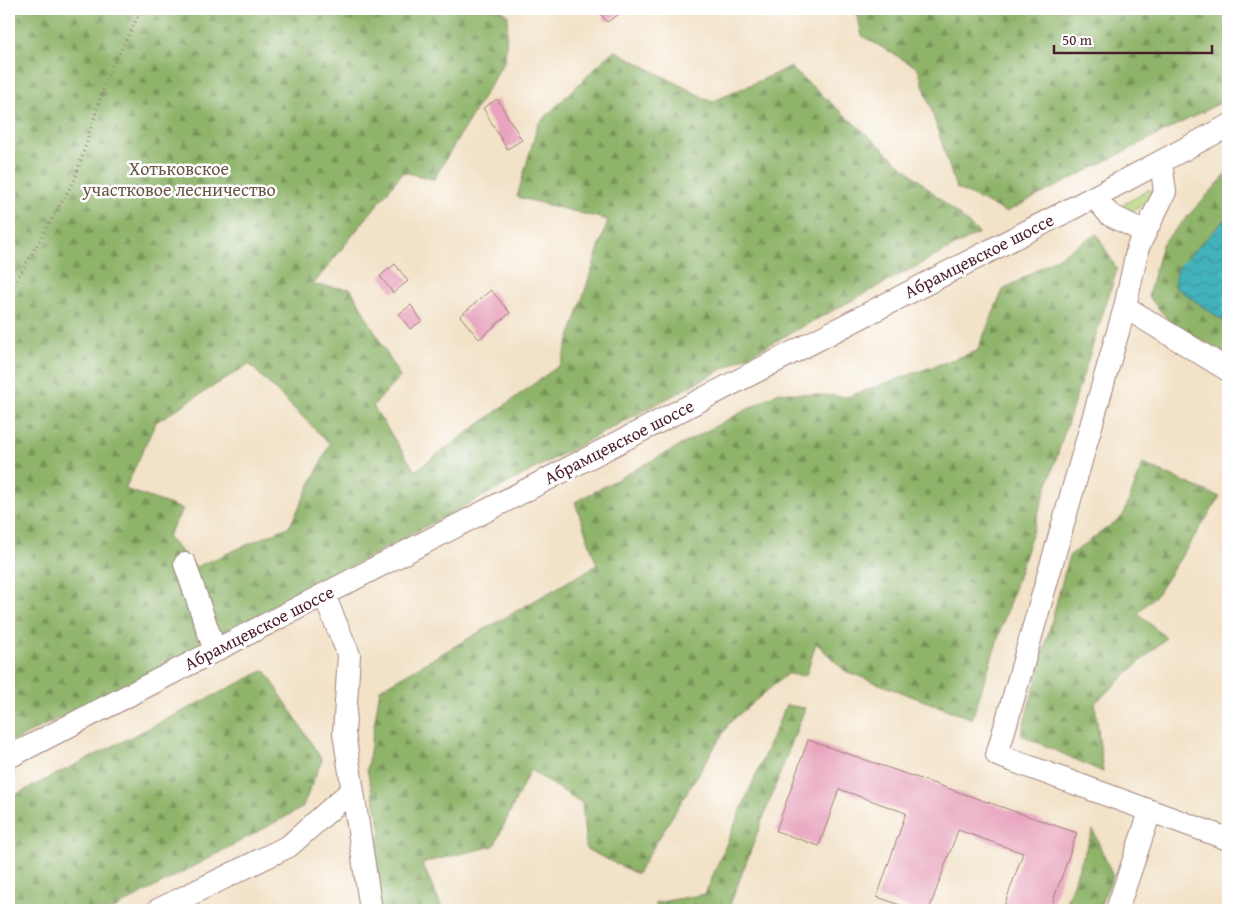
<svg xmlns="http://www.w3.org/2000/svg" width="1237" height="919" font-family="'Gentium Book Plus',serif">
	<defs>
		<pattern id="forest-firs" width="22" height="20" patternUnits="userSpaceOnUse" patternTransform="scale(1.25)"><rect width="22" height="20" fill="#8eb469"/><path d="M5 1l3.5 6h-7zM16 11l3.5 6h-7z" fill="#769257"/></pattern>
		<pattern id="water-waves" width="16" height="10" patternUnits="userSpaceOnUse" patternTransform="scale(1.25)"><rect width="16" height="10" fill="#43b3bc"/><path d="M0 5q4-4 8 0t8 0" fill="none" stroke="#3a9199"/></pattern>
	</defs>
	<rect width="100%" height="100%" fill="#fff"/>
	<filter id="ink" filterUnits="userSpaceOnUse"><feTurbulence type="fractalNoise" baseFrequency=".02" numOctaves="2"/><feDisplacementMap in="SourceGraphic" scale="10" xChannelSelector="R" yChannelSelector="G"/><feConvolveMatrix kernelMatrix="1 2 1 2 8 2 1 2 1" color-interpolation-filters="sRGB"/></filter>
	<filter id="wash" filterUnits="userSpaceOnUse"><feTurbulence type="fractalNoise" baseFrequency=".0096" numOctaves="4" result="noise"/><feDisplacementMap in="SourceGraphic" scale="20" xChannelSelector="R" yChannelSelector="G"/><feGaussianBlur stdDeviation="1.12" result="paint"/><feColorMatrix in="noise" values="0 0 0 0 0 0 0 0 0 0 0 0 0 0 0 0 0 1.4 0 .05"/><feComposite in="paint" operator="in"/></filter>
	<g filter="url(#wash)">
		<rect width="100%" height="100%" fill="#f2e2c7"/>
		<path fill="#b3d279" stroke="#7e7852" d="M 1150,189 L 1155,197 L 1126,215 L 1121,206 Z"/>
		<path fill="url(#forest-firs)" stroke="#6c6a4a" fill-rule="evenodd" d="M 9,9 L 499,9 L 508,15 L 505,60 L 434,179 L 403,172 L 313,285 L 351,289 L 400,377 L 373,406 L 415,471 L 561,364 L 608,220 L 517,197 L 538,124 L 614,50 L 712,102 L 790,67 L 979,233 L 133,682 L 9,743 ZM 249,364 L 330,444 L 290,526 L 196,567 L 167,537 L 183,509 L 125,489 L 156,422 Z
			M 856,9 L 1228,9 L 1228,99 L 1006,212 L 956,188 L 918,68 L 862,36 Z
			M 1228,170 L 1228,217 L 1177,268 L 1174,286 L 1228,324 L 1228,355 L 1171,323 L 1148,296 L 1162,244 L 1224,177 Z
			M 1097,234 L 1117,270 L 972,719 L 845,671 L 816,643 L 806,676 L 787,674 L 730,722 L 637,874 L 586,849 L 582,803 L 530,770 L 494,846 L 422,863 L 443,910 L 363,910 L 381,830 L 367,770 L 380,689 L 597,565 L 575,502 L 779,392 L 847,397 L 977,351 L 1003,290 Z
			M 1143,464 L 1220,497 L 1157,594 L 1138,613 L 1166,638 L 1095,703 L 1103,772 L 1021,735 L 1069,556 L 1123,516 Z
			M 265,670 L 322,760 L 302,808 L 112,910 L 9,910 L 9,798 Z
			M 786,705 L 805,708 L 728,910 L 657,910 L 655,903 L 705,894 Z
			M 1093,830 L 1113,877 L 1098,910 L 1063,910 Z"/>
		<path fill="url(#water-waves)" stroke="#466974" d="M 1228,217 L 1228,324 L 1174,286 L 1177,268 Z"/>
		<g id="blocks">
			<path fill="#e8a4be" d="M 597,9 L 627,9 L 607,22 Z
				M 497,99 L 522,140 L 507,149 L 483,108 Z
				M 395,264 L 408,281 L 393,293 L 380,276 Z
				M 491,290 L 510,313 L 479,339 L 460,316 Z
				M 411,305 L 422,321 L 410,329 L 399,314 Z
				M 1228,457 L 1228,472 L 1223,470 Z
				M 808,740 L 1077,833 L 1050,910 L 1003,909 L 1023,853 L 958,830 L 929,910 L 915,910 L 877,897 L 906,813 L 839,789 L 819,846 L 776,831 Z"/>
		</g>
	</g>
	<g filter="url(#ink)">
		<use href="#blocks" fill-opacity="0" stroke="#9e8079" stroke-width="1"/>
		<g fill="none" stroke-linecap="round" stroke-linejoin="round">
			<g stroke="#9e8079" stroke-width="24">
				<path id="minor" d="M 1161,162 L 1165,192 L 1138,247 L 1125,307 L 997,755 L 1228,839
					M 1094,197 L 1110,215 L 1145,232
					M 1125,307 L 1228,370
					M 185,564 L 215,651
					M 324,595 L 349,655 L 344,733 L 371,910
					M 9,757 L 1094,197 L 1228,126
					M 158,910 L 289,846 L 352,790
					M 1117,910 L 1150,812"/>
			</g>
			<path stroke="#9e8079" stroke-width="3" stroke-dasharray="1 4" stroke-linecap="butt" d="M 9,293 L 75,179 L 107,77 L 142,9"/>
			<use href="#minor" stroke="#fff" stroke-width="22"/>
		</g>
	</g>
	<g text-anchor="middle" stroke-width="5" stroke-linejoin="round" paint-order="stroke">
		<g font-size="18" fill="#6a5542" stroke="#fff">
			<text x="179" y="175">Хотьковское<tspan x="179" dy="21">участковое лесничество</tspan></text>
		</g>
		<g font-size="18" fill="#4a1f2b" stroke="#fff">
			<text transform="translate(979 256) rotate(-27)" y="6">Абрамцевское шоссе</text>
			<text transform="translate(619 442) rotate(-27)" y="6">Абрамцевское шоссе</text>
			<text transform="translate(259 628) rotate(-27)" y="6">Абрамцевское шоссе</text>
		</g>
	</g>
	<rect width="1237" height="919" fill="none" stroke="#fff" stroke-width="30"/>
	<path d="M1054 45v8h158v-8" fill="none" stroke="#4a1f2b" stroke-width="2.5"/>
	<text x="1062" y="45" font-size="15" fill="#4a1f2b" stroke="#ffffff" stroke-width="4" paint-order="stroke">50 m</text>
</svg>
